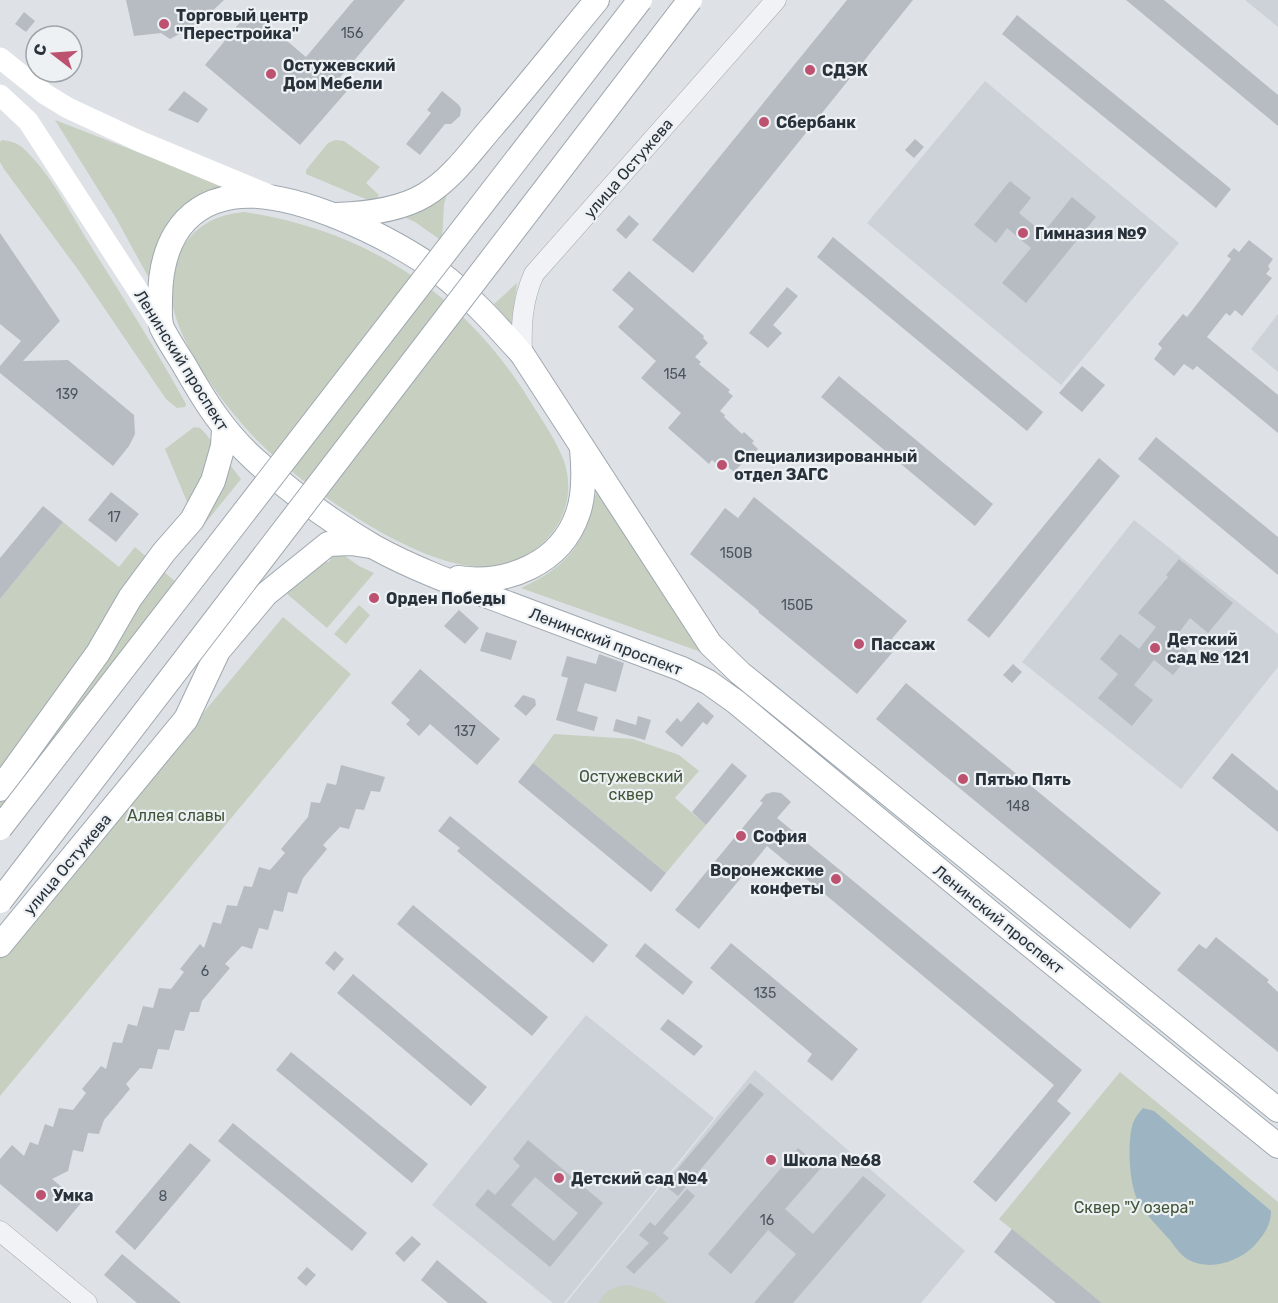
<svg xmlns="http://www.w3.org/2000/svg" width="1278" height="1303" font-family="Rubik,sans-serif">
	<rect width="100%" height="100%" fill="#dee2e6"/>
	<path fill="#ccd2d7" d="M 1245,0 L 1278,0 L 1278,27 Z
		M 985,81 L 1179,243 L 1061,385 L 867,223 Z
		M 1278,314 L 1278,372 L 1251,349 Z
		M 1134,520 L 1278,634 L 1278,667 L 1181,789 L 1022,662 Z
		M 586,1015 L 714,1118 L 564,1303 L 553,1303 L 432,1205 Z
		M 755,1070 L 965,1251 L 921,1303 L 566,1303 Z"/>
	<path fill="#c6cfc0" d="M 55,120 L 225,186 C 202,195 175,208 163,232 C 156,247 155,266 151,282 L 116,218 Z
		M 2,140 C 11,141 17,143 23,148 C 51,174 69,211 89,243 C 122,296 156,349 186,404 L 185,407 L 177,408 L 166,399 L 79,271 L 4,169 L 0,162 L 0,142 Z
		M 335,140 L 344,141 L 380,167 L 366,183 L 379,195 L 375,201 L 363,198 L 306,174 L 306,170 L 328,143 Z
		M 449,188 L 444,204 L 442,241 L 415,222 L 402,216 Z
		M 244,212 C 367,230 465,295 530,401 C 542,420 556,440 564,461 C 583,517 536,568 479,567 C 459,566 438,559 419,551 C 369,530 302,484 263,446 C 229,413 180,349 172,302 C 169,287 172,266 180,252 C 194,226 215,215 244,212 Z
		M 517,283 L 512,324 L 494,304 Z
		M 194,427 L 200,428 L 205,433 L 241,479 L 203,526 L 207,519 L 190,509 L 165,449 Z
		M 597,489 L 701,652 L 521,588 C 571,565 585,542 597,489 Z
		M 63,522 L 119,567 L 135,547 L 177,583 L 135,634 L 0,818 L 0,599 Z
		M 328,544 L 359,566 L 374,573 L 327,628 L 286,593 L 324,562 L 329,562 L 333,555 Z
		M 359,605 L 370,615 L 346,644 L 334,634 Z
		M 283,617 L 351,674 L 0,1096 L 0,957 Z
		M 554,734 L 633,739 L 679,755 L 699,771 L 675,798 L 706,825 L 666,873 L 533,763 Z
		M 1120,1072 L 1278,1202 L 1278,1303 L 1102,1303 L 999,1219 Z
		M 627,1285 L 653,1292 L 667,1303 L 599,1303 C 604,1290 615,1287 627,1285 Z"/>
	<path fill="#9db4c2" d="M 1143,1108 L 1154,1111 L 1271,1211 C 1271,1226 1263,1236 1253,1247 C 1237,1262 1210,1271 1189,1260 C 1182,1257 1175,1247 1170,1240 C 1159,1228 1146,1215 1138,1201 C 1129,1184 1127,1141 1133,1123 C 1135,1117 1139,1113 1143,1108 Z"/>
	<path fill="#b6bcc2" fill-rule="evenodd" d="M 126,0 L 224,0 L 206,17 L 187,30 L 170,39 L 161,33 L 134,36 Z
		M 354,0 L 405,0 L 336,82 L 347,91 L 300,145 L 205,65 L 250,10 L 306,57 Z
		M 847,0 L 913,0 L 693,273 L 652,240 Z
		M 1126,0 L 1164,0 L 1278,95 L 1278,126 Z
		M 24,12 L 35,21 L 26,32 L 15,24 Z
		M 1017,15 L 1231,189 L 1216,208 L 1002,34 Z
		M 184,91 L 208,109 L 198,123 L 168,110 Z
		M 442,91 L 459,105 L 461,109 L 460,116 L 451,124 L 445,124 L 420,155 L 406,144 L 431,113 L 427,110 Z
		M 915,139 L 924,147 L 914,158 L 905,150 Z
		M 1010,181 L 1031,198 L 1019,213 L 1043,233 L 1072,197 L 1096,217 L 1026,303 L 1002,283 L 1031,248 L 1007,228 L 996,243 L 974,225 Z
		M 629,215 L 639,224 L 626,239 L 616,230 Z
		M 0,233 L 60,321 L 23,361 L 68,360 L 134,415 L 135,434 L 129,446 L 113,466 L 0,373 L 0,366 L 21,341 L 0,324 Z
		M 833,237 L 1043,412 L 1027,431 L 817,257 Z
		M 1249,240 L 1273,259 L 1268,266 L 1270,269 L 1266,274 L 1272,278 L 1242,316 L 1235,310 L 1230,316 L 1226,313 L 1207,337 L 1278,395 L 1278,433 L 1197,366 L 1193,370 L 1184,364 L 1174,376 L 1154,359 L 1162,348 L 1158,344 L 1183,314 L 1187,317 L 1204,295 L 1231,259 L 1227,256 L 1234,248 L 1239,252 Z
		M 629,271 L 704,336 L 703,338 L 708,343 L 695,357 L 701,362 L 699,364 L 730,390 L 728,392 L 733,396 L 720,411 L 725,415 L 724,417 L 742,434 L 744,432 L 754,441 L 752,443 L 758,449 L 750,458 L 749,456 L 734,472 L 726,465 L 722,469 L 712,460 L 709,464 L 668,428 L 681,413 L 641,378 L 656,361 L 618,327 L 634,309 L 612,290 Z
		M 787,287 L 798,296 L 773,325 L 782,333 L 768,348 L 749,333 Z
		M 1082,366 L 1105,385 L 1082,412 L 1059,393 Z
		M 839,376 L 993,504 L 975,526 L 821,397 Z
		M 1156,437 L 1278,537 L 1278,575 L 1138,459 Z
		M 1099,458 L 1120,476 L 989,638 L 967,620 Z
		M 111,492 L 139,514 L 116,542 L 88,520 Z
		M 754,497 L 907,621 L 890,641 L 897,647 L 857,694 L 758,612 L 759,611 L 690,554 L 725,508 L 738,518 Z
		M 43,506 L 63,522 L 0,599 L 0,558 Z
		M 1179,559 L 1233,603 L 1208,633 L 1190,618 L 1174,639 L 1191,653 L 1173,675 L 1154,660 L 1134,685 L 1153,700 L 1132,726 L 1098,698 L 1118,674 L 1100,659 L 1120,634 L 1139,649 L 1156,627 L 1138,613 L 1168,577 L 1166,575 Z
		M 459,610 L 479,628 L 465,644 L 444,626 Z
		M 486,632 L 517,641 L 511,660 L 480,651 Z
		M 599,654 L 624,663 L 616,692 L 585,683 L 577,711 L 598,717 L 594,731 L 556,720 L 568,678 L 561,676 L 567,656 L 596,664 Z
		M 1013,664 L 1022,672 L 1012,683 L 1003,675 Z
		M 420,669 L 500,739 L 477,765 L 430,724 L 419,736 L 406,724 L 410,720 L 391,703 Z
		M 906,683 L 1161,893 L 1130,929 L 876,719 Z
		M 523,695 L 535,699 L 536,705 L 526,716 L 514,706 Z
		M 698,702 L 714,716 L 707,725 L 703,722 L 682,747 L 665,732 L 677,718 L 681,722 Z
		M 638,716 L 651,720 L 645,740 L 613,731 L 616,719 L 636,725 Z
		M 1232,753 L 1278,791 L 1278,832 L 1212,778 Z
		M 533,763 L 666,873 L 651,892 L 518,782 Z
		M 732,763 L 747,776 L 706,825 L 692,812 Z
		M 341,765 L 385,777 L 380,792 L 371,791 L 364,810 L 356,809 L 349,829 L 340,827 L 323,845 L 327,849 L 303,878 L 297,894 L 288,892 L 283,912 L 274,910 L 268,930 L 259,928 L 252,949 L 242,946 L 225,964 L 230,968 L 202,1001 L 199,1012 L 190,1012 L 184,1031 L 175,1030 L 169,1050 L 158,1049 L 152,1069 L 140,1068 L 126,1084 L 130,1089 L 104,1120 L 99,1134 L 88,1133 L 83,1152 L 73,1150 L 68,1171 L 52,1179 L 81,1203 L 57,1232 L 0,1184 L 0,1159 L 12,1145 L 24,1156 L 30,1142 L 38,1145 L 45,1124 L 53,1127 L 59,1108 L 73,1110 L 86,1093 L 82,1089 L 101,1066 L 106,1069 L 113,1042 L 122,1043 L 128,1024 L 137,1026 L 143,1006 L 153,1008 L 159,988 L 171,989 L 184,972 L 180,969 L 200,944 L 204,948 L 213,922 L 221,924 L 227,905 L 237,906 L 244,886 L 252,887 L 259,867 L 270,870 L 285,853 L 281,849 L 308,817 L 311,802 L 320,803 L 327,783 L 336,785 Z
		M 773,792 L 781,793 L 791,802 L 777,818 L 1082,1070 L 1057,1101 L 1071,1113 L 996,1202 L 973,1182 L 1054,1085 L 767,846 L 699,929 L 675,910 L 763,803 L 760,801 L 766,794 Z
		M 450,816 L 608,945 L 593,963 L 457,851 L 460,848 L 438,831 Z
		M 413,905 L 548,1017 L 532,1036 L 397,924 Z
		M 1216,937 L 1269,980 L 1267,982 L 1278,992 L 1278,1052 L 1177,970 L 1199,944 L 1206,949 Z
		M 645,943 L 693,982 L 683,995 L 635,956 Z
		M 731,943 L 858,1049 L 832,1081 L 807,1061 L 812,1054 L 710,968 Z
		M 335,951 L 344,959 L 334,971 L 325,963 Z
		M 353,974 L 487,1087 L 471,1106 L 337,993 Z
		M 668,1019 L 703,1046 L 694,1056 L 660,1029 Z
		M 291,1052 L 428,1164 L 412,1183 L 276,1070 Z
		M 750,1083 L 764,1094 L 678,1196 L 664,1185 Z
		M 233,1123 L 367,1233 L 352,1251 L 218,1141 Z
		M 528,1140 L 603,1203 L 550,1267 L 475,1205 L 488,1189 L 495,1195 L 520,1166 L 513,1159 ZM 535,1177 L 578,1213 L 554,1241 L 511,1205 Z
		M 190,1143 L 211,1160 L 135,1250 L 115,1232 Z
		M 798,1148 L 821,1168 L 785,1209 L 813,1234 L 863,1176 L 886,1195 L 793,1303 L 754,1303 L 796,1254 L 768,1230 L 731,1274 L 708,1254 Z
		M 687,1189 L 695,1196 L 663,1233 L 669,1238 L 634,1274 L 626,1267 L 649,1243 L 639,1235 L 650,1222 L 655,1226 Z
		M 1012,1229 L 1102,1303 L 1056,1303 L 994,1252 Z
		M 412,1236 L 421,1244 L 404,1262 L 395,1253 Z
		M 122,1254 L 181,1303 L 137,1303 L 104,1275 Z
		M 437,1260 L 488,1303 L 448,1303 L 421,1280 Z
		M 307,1267 L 316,1275 L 306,1286 L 297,1278 Z"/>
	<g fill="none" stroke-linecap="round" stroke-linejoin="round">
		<g stroke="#a4aaaf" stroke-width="21">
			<path id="tertiary" d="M 522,354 C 521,325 522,301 534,274 L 776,0
				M 0,1231 L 87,1303"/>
		</g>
		<g stroke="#9fa8b0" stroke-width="26">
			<path id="primary" d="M 337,215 C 366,214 400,210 425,195 C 453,178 471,151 492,127 C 528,85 562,42 597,0
				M 458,578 C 507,585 561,564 578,513 C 585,493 584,470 582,449
				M 0,789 L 98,653 L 130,598 L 164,552 L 192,520 L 213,481 L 223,446 L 224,430
				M 0,945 L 186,719 L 218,651 L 266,594 L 328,544 L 351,543 L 370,546
				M 1278,1110 L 740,673 L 710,644 L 522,354 C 496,325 470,296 440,273 C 394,238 290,187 232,197 C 178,206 160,251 160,300 C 160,309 159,320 162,328 C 168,340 176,352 183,363 C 204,400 223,431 255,460 C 290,492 335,524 376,548 C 418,571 464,587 509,604 C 566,626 624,647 682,669 L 708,682 L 736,702 L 1003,923 L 1278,1146"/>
		</g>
		<use href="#tertiary" stroke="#f0f2f5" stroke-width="20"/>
		<path stroke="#fff" stroke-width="21" d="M 0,58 L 45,94 L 68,108 L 139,141 L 269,195
			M 0,95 L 28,121 L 161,326"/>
		<use href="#primary" stroke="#fff" stroke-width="24"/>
		<g stroke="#9fa8b0" stroke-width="26" stroke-linecap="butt">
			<path id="primary-bridge" d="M 0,828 L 640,0
				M 0,901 L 690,0"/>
		</g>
		<use href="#primary-bridge" stroke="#fff" stroke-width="24"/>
	</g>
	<g fill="#bd5170" stroke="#edf1f4" stroke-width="2">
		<circle cx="164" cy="24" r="6"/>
		<circle cx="810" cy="70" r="6"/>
		<circle cx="271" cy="74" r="6"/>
		<circle cx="764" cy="122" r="6"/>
		<circle cx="1023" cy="233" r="6"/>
		<circle cx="722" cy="465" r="6"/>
		<circle cx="374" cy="598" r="6"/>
		<circle cx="859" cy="644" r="6"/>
		<circle cx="1155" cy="648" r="6"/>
		<circle cx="963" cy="779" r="6"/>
		<circle cx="741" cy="836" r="6"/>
		<circle cx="836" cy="879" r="6"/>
		<circle cx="771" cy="1160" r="6"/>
		<circle cx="559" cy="1178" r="6"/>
		<circle cx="41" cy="1195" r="6"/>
	</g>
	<g text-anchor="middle" stroke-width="4.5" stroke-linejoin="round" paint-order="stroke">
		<g font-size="14" fill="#4c545d">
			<text x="352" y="38">156</text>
			<text x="675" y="379">154</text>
			<text x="67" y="399">139</text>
			<text x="114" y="522">17</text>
			<text x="736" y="558">150В</text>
			<text x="797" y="610">150Б</text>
			<text x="465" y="736">137</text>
			<text x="1018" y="811">148</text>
			<text x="205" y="976">6</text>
			<text x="765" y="998">135</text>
			<text x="163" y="1201">8</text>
			<text x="767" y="1225">16</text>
		</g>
		<g font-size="16" font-weight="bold" fill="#29323b" stroke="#edf1f4" text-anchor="start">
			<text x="176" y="21">Торговый центр<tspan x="176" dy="18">"Перестройка"</tspan></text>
			<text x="283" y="71">Остужевский<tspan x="283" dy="18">Дом Мебели</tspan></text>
			<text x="822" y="76">СДЭК</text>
			<text x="776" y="128">Сбербанк</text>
			<text x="1035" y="239">Гимназия №9</text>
			<text x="734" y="462">Специализированный<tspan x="734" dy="18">отдел ЗАГС</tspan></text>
			<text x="386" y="604">Орден Победы</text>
			<text x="1167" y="645">Детский<tspan x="1167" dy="18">сад № 121</tspan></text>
			<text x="871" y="650">Пассаж</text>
			<text x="975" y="785">Пятью Пять</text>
			<text x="753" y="842">София</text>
			<text x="824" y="876" text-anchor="end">Воронежские<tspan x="824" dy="18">конфеты</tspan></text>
			<text x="783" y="1166">Школа №68</text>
			<text x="571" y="1184">Детский сад №4</text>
			<text x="53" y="1201">Умка</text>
		</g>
		<g font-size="16" fill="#29323b" stroke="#edf1f4">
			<text transform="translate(628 168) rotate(-49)" y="6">улица Остужева</text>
			<text transform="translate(182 360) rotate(58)" y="6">Ленинский проспект</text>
			<text transform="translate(606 641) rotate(21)" y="6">Ленинский проспект</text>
			<text transform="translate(67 864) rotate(-50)" y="6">улица Остужева</text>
			<text transform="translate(999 919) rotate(39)" y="6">Ленинский проспект</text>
		</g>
		<g font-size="16" fill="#415538" stroke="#edf1f4">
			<text x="631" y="782">Остужевский<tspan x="631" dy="18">сквер</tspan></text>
			<text x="176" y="821">Аллея славы</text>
			<text x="1134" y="1213">Сквер "У озера"</text>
		</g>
	</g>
	<g transform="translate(54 54) rotate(287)"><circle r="28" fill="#edf1f4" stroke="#9fa5aa" stroke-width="1.5"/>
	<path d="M0-4.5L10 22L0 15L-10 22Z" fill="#bd5170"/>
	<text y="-9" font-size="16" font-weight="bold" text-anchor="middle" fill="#29323b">С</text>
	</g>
</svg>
